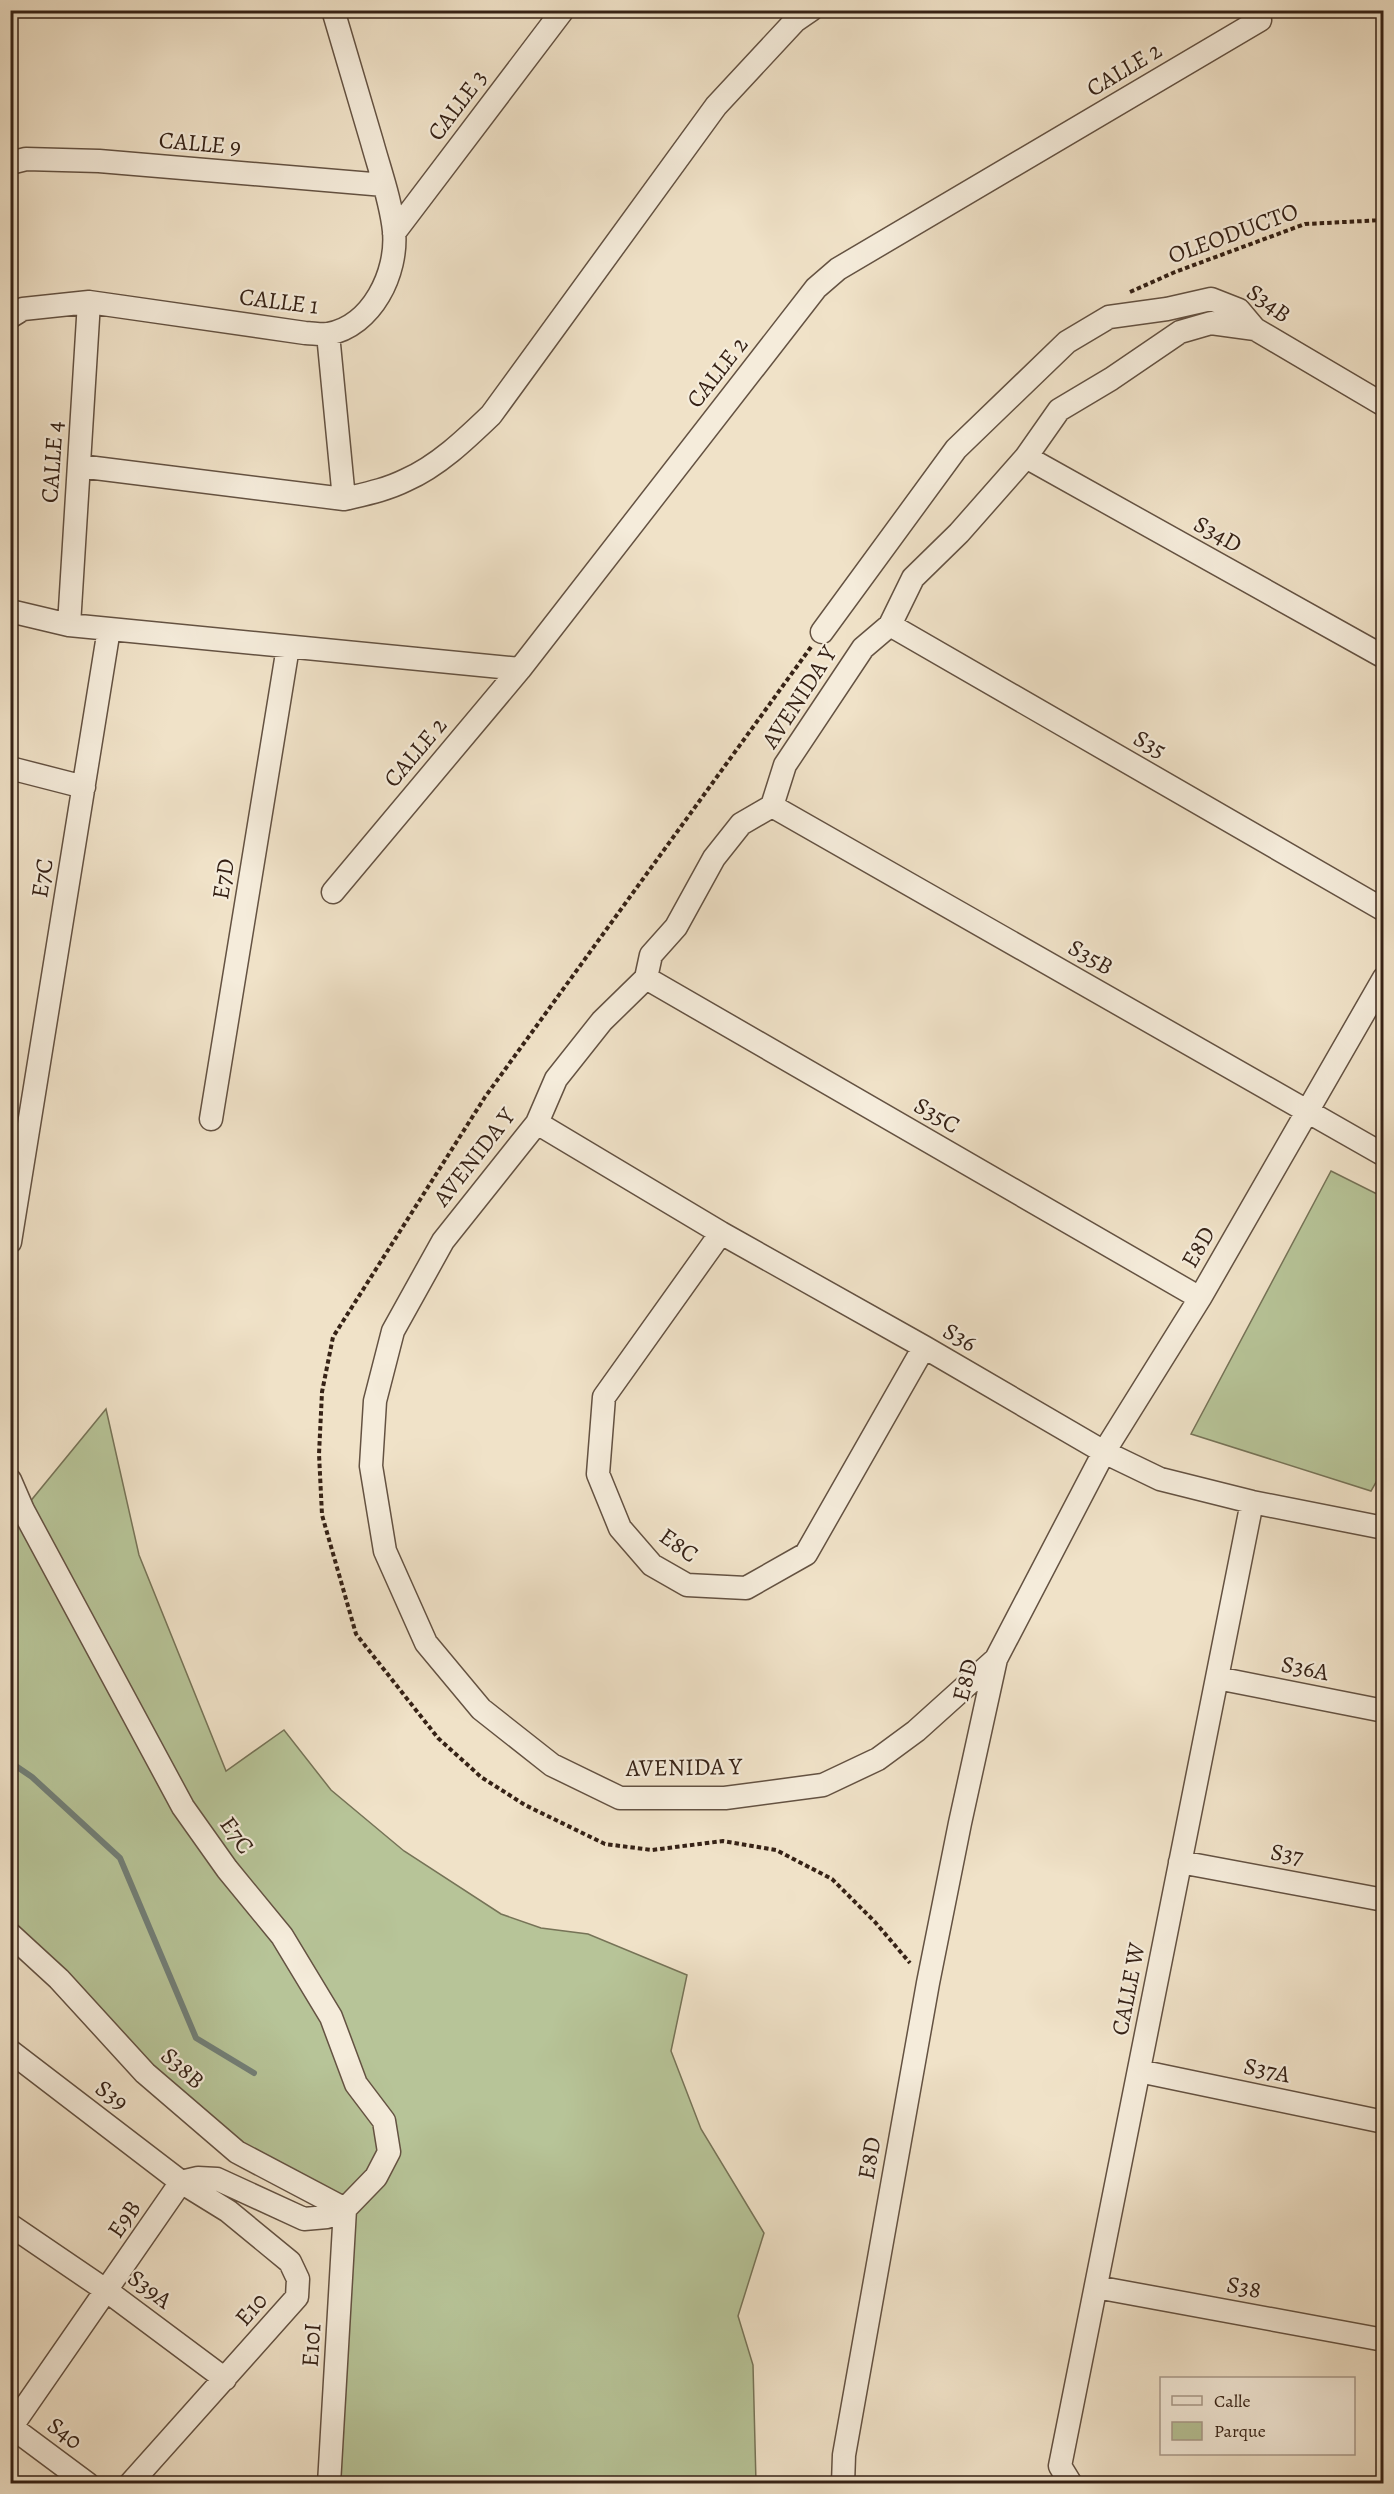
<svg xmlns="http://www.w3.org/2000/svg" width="1394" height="2494" font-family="Alegreya,serif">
	<rect width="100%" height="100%" fill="#f0e2c8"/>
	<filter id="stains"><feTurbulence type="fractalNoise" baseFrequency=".00333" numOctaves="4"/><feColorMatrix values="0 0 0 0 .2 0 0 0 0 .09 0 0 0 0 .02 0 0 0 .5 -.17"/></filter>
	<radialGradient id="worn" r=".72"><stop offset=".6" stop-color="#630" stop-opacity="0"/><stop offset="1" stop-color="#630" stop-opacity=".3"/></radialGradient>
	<path fill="#b7c498" stroke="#767357" stroke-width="1.5" d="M 1331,1171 L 1383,1197 L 1384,1468 L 1371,1491 L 1191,1434 Z
		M 106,1409 L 139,1555 L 226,1771 L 284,1730 L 331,1790 L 404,1851 L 501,1914 L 541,1928 L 588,1934 L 687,1975 L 671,2051 L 701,2129 L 764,2233 L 738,2316 L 753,2365 L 756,2483 L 329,2483 L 345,2209 L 237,2152 L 11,1931 L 10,1494 L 24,1509 Z"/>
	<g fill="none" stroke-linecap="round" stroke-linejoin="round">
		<path stroke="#727f77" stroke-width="6" d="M 10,1762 L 32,1777 L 120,1858 L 196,2038 L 254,2073"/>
		<g stroke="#645242" stroke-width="25">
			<path id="minor" d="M 10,163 L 26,159 L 99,161 L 384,185
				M 394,233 L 563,10
				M 10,317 L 23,309 L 89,302 L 305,333 C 312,333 321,335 328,334 C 372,326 398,273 394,231 C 391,201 380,171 372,142 C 359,98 346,54 333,10
				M 328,334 L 344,499
				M 1026,457 L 1384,657
				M 79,466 L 344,499 C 365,494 386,490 406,480 C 438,466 466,439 491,415 L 716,106 L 795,21 L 811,10
				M 10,611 L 69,625 L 520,669
				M 69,625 L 89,302
				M 890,625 L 1384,910
				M 822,632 L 956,449 L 1067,342 L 1109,317 L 1167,309 L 1211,299 L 1239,310 L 1255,329 L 1384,405
				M 10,768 L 84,787
				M 772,806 L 1384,1155
				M 333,892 L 520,669 L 816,288 L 838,269 L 1260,20
				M 646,978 L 1200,1298
				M 211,1119 L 288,647
				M 537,1123 L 721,1233 L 924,1347 L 1104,1452 L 1160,1479 L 1252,1502 L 1384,1528
				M 721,1233 L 604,1397 L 598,1474 L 620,1528 L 652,1565 L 687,1585 L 746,1588 L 806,1554 L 924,1347
				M 10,1242 L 109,629
				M 10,1480 L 23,1510 L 183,1807 L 227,1869 L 282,1936 L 331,2017 L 356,2084 L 384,2121 L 389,2152 L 376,2177 L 345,2209 L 327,2217 L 304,2219 L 217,2179 L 198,2178 L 181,2182 L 10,2429
				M 996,1659 L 916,1731 L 878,1759 L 823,1785 L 725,1798 L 620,1798 L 552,1765 L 481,1709 L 426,1643 L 385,1551 L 371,1466 L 375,1401 L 393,1331 L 443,1241 L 537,1123 L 556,1079 L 602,1021 L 646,978 L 651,955 L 676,927 L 714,858 L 741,824 L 772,806 L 785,765 L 863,648 L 890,625 L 913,578 L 959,533 L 1026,457 L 1059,410 L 1111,379 L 1180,332 L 1211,323 L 1255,329
				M 1217,1678 L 1384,1711
				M 1180,1862 L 1384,1900
				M 10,1934 L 59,1979 L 145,2073 L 237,2152 L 345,2209
				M 10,2051 L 181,2182 L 228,2211 L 290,2262 L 298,2279 L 297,2297 L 130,2484
				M 1139,2071 L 1384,2122
				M 10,2225 L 107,2291 L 225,2379
				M 1096,2287 L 1384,2340
				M 10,2426 L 88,2484
				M 329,2484 L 345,2209
				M 843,2484 L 844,2455 L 928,1983 L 960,1823 L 996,1659 L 1104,1452 L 1200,1298 L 1384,978
				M 1071,2484 L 1060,2466 L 1252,1502"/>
		</g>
		<path stroke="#362216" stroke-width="4" stroke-dasharray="4.5 3" stroke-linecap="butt" d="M 1130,292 L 1175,272 L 1305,224 L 1384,220
			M 811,647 L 485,1097 L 333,1337 L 322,1392 L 319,1454 L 322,1515 L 356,1634 L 438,1738 L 481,1777 L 525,1805 L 605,1844 L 652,1850 L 723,1841 L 776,1850 L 832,1879 L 875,1922 L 910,1963"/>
		<use href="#minor" stroke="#f5ecdb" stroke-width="22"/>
	</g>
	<g text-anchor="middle" stroke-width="4.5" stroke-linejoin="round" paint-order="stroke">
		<g font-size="24" fill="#362216" stroke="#f5ecdb">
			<text transform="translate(1124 69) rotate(-31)" y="8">CALLE 2</text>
			<text transform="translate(457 105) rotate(-53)" y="8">CALLE 3</text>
			<text transform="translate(200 143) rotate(5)" y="8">CALLE 9</text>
			<text transform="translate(1233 233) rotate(-20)" y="8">OLEODUCTO</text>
			<text transform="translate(279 301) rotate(7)" y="8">CALLE 1</text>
			<text transform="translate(1269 303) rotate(36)" y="8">S34B</text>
			<text transform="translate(717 372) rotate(-52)" y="8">CALLE 2</text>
			<text transform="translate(52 462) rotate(-86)" y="8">CALLE 4</text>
			<text transform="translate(1218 534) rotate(29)" y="8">S34D</text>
			<text transform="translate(799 697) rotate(-57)" y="8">AVENIDA Y</text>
			<text transform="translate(1150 744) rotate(30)" y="8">S35</text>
			<text transform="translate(415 752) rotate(-50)" y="8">CALLE 2</text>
			<text transform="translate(42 878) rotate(-81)" y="8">E7C</text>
			<text transform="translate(223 879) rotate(-81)" y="8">E7D</text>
			<text transform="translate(1091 957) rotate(30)" y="8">S35B</text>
			<text transform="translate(937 1115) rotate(30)" y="8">S35C</text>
			<text transform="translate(474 1157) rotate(-52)" y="8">AVENIDA Y</text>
			<text transform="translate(1198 1247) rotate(-60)" y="8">E8D</text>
			<text transform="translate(960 1337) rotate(30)" y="8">S36</text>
			<text transform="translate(679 1545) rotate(35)" y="8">E8C</text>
			<text transform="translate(1305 1668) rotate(11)" y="8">S36A</text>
			<text transform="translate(965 1680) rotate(-76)" y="8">E8D</text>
			<text transform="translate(684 1767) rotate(-1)" y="8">AVENIDA Y</text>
			<text transform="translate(237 1835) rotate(54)" y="8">E7C</text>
			<text transform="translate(1287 1854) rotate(10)" y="8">S37</text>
			<text transform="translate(1128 1989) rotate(-79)" y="8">CALLE W</text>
			<text transform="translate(183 2068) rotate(42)" y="8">S38B</text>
			<text transform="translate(1267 2070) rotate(12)" y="8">S37A</text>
			<text transform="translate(112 2095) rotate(37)" y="8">S39</text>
			<text transform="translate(869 2158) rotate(-80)" y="8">E8D</text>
			<text transform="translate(124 2219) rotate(-56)" y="8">E9B</text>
			<text transform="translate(1244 2287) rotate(11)" y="8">S38</text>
			<text transform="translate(150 2289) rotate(37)" y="8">S39A</text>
			<text transform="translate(251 2309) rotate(-49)" y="8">E10</text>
			<text transform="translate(311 2345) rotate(-86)" y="8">E10I</text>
			<text transform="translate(65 2433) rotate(37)" y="8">S40</text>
		</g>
	</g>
	<rect width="1394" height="2494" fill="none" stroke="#f0e2c8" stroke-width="36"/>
	<rect x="12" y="12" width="1370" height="2470" fill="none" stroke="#362216" stroke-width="3"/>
	<rect x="18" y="18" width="1358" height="2458" fill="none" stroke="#362216" stroke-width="1.5"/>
	<rect x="1160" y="2377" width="195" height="78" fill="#f5ecdb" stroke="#a99b8c" stroke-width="1.5"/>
	<rect x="1172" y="2396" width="30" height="9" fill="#f5ecdb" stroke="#a99b8c" stroke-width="1.5"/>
	<text x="1214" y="2407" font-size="18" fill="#362216">Calle</text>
	<rect x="1172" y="2422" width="30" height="18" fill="#b7c498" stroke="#a99b8c" stroke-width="1.5"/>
	<text x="1214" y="2437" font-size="18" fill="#362216">Parque</text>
	<rect width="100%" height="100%" filter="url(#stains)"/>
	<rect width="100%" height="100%" fill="url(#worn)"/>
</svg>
